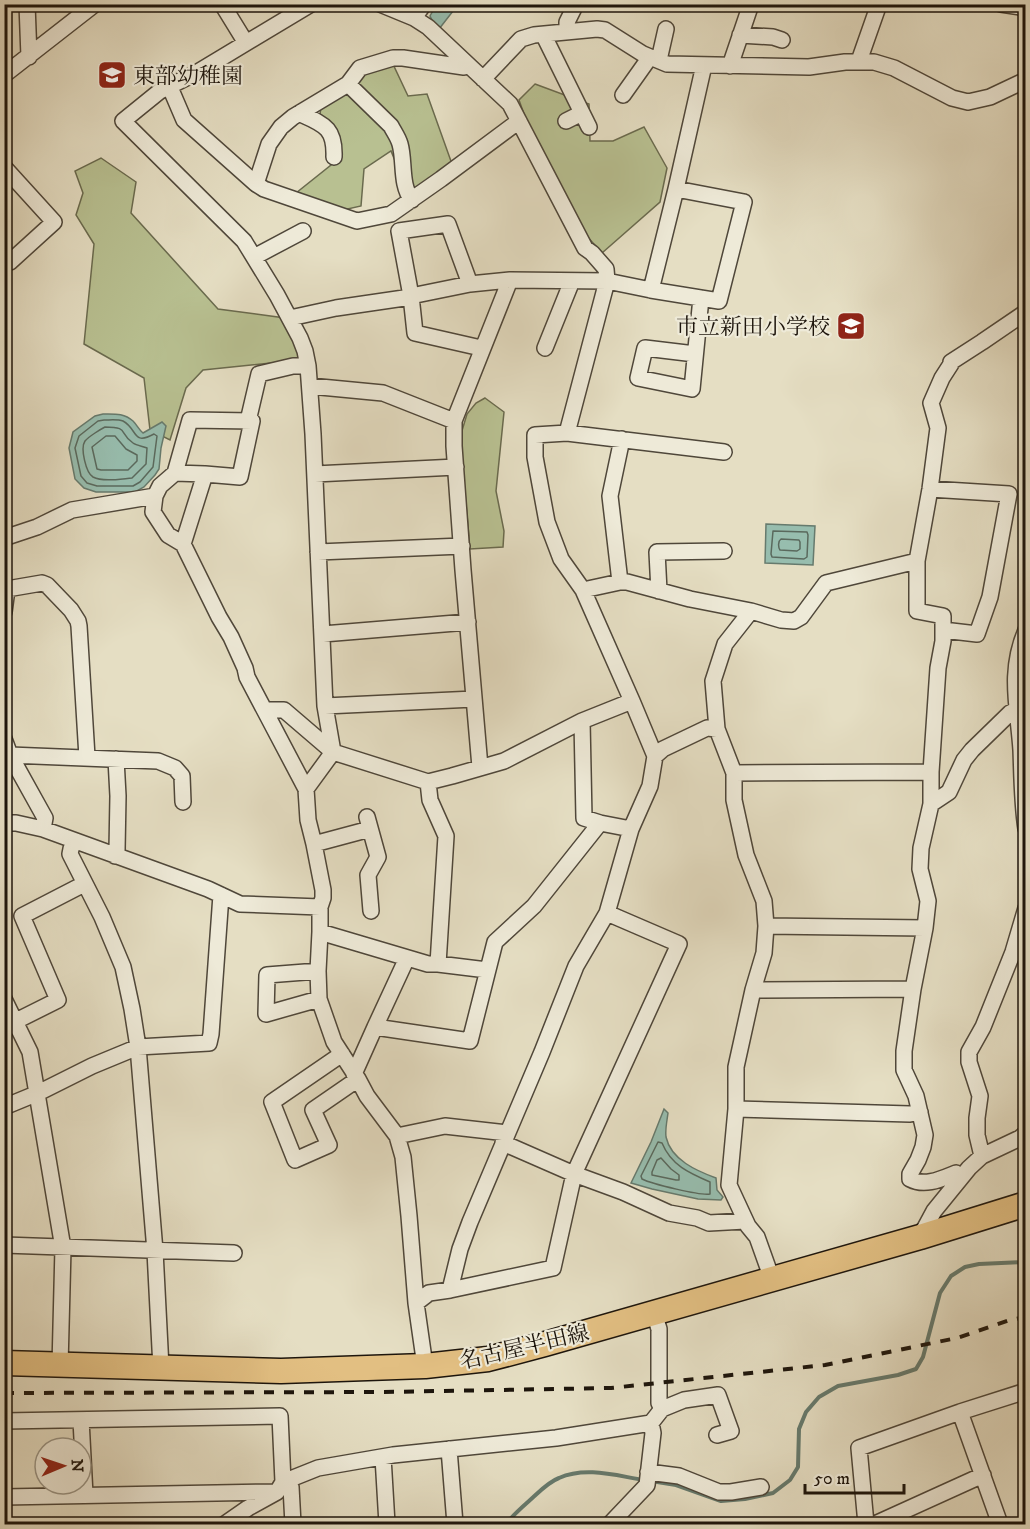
<svg xmlns="http://www.w3.org/2000/svg" width="1030" height="1529" font-family="'IM FELL DW Pica','Noto Serif JP',serif">
	<rect width="100%" height="100%" fill="#e5dec3"/>
	<filter id="stains"><feTurbulence type="fractalNoise" baseFrequency=".00333" numOctaves="4"/><feColorMatrix values="0 0 0 0 .2 0 0 0 0 .09 0 0 0 0 .02 0 0 0 .5 -.17"/></filter>
	<radialGradient id="worn" r=".72"><stop offset=".6" stop-color="#630" stop-opacity="0"/><stop offset="1" stop-color="#630" stop-opacity=".3"/></radialGradient>
	<path fill="#b8c091" stroke="#6a6a4e" stroke-width="1.5" d="M 375,58 L 391,60 L 408,96 L 427,94 L 452,164 L 409,195 L 391,151 L 364,169 L 361,206 L 330,213 L 291,197 L 336,161 L 319,126 L 321,105 Z
		M 535,84 L 589,104 L 590,141 L 613,141 L 644,127 L 667,168 L 660,202 L 602,253 L 575,223 L 535,145 L 519,100 Z
		M 101,158 L 136,182 L 131,213 L 218,309 L 285,318 L 300,360 L 203,370 L 186,388 L 170,440 L 150,430 L 144,378 L 84,344 L 94,244 L 76,215 L 83,193 L 75,171 Z
		M 485,398 L 504,412 L 496,491 L 504,531 L 503,547 L 470,549 L 465,492 L 458,444 L 467,414 L 476,403 Z"/>
	<path fill="#97bdae" stroke="#667a6d" stroke-width="1.5" d="M 456,4 L 457,6 L 439,29 L 433,22 L 430,16 L 435,7 L 433,5 Z
		M 103,414 C 115,414 124,413 133,421 C 137,425 139,430 143,433 L 162,422 L 166,426 L 161,448 L 159,469 L 155,475 L 144,487 L 135,492 L 96,492 L 84,488 L 75,479 L 69,448 L 73,432 L 95,416 Z
		M 766,524 L 815,526 L 813,565 L 765,563 Z
		M 664,1109 L 668,1113 C 667,1121 665,1129 666,1137 C 671,1160 697,1171 716,1178 L 717,1190 L 723,1197 L 721,1200 L 698,1199 L 652,1189 L 631,1183 L 651,1142 Z"/>
	<g fill="none" stroke-linecap="round" stroke-linejoin="round">
		<path stroke="#5a695d" stroke-width="1.5" d="M 104,420 C 110,420 118,419 123,421 C 138,429 132,446 154,434 L 157,436 L 153,467 L 140,482 L 133,486 L 97,486 L 87,483 L 81,476 L 75,448 L 79,436 L 98,421 Z
			M 105,427 C 130,427 118,433 133,443 C 137,446 143,446 147,448 L 146,464 L 132,478 C 120,479 103,482 93,477 C 86,473 80,448 85,441 C 88,437 101,429 105,427 Z
			M 115,436 L 126,449 L 137,455 L 137,461 L 128,470 L 101,470 L 97,469 L 92,447 L 106,436 Z
			M 773,531 L 807,532 L 808,535 L 807,557 L 804,559 L 772,557 L 771,554 Z
			M 781,539 L 799,540 L 800,542 L 800,549 L 797,551 L 780,550 C 778,547 778,541 781,539 Z
			M 658,1142 L 662,1143 C 671,1165 689,1173 710,1182 L 710,1194 C 701,1196 652,1184 642,1179 L 641,1176 Z
			M 661,1158 L 671,1169 L 679,1175 L 679,1180 L 676,1180 L 652,1175 L 652,1172 L 657,1160 Z"/>
		<path stroke="#667a6d" stroke-width="4" d="M 651,1481 L 676,1485 L 721,1501 L 745,1499 L 773,1493 L 790,1480 L 798,1467 L 799,1429 L 806,1412 L 819,1397 L 838,1386 L 898,1375 L 916,1369 L 923,1357 L 940,1293 L 951,1276 L 965,1267 L 979,1264 L 1026,1262
			M 506,1524 C 513,1515 521,1508 529,1501 C 538,1493 548,1482 559,1478 C 586,1466 617,1476 644,1480"/>
		<g stroke="#4f473a" stroke-width="18">
			<path id="street" d="M 27,4 L 29,57
				M 222,4 L 246,43
				M 311,4 L 198,72 L 160,91 L 123,121 L 244,241 L 277,295 L 300,338 L 305,351 L 308,366 L 313,434 L 325,706 L 333,752 L 428,782 L 452,776 L 504,761 L 582,721 L 632,701
				M 380,4 L 414,18 L 428,27 L 510,104 L 585,248 L 592,253 L 606,269 L 607,281 L 567,433
				M 1001,4 L 1026,8
				M 414,18 L 424,4
				M 567,32 L 567,22 L 576,4
				M 544,34 L 545,38 L 589,127
				M 740,35 L 773,37 L 782,40
				M 659,60 L 666,29
				M 859,61 L 879,4
				M 730,66 L 751,4
				M 4,75 L 95,4
				M 483,79 L 521,39 L 534,35 L 597,29 L 605,30 L 643,54 L 667,64 L 809,67 L 845,62 L 874,62 L 894,68 L 952,98 L 968,102 L 990,97 L 1026,80
				M 348,84 L 391,126 C 394,132 398,137 400,144 C 405,161 400,185 412,200
				M 169,85 L 184,120 L 256,184 L 269,144 L 281,127 L 293,117 L 348,84 L 360,68 L 393,58 L 403,58 L 464,67 L 467,64
				M 623,95 L 650,57
				M 301,112 L 303,115 C 326,125 335,130 334,157
				M 566,121 L 582,113
				M 4,167 L 54,222 L 10,262 L 4,264
				M 256,184 L 264,189 L 357,221 L 391,214 L 441,179 L 519,121
				M 254,257 L 303,231
				M 510,280 L 607,281 L 651,290 L 676,189 L 704,65
				M 651,290 L 719,301 L 744,202 L 676,189
				M 411,296 L 415,333 L 481,348
				M 290,318 L 336,308 L 411,297
				M 545,348 L 572,281
				M 695,354 L 645,348 L 638,378 L 692,389 L 701,298
				M 310,386 L 383,393 L 454,421 L 454,446 L 463,570 L 480,767
				M 248,421 L 259,374 L 293,366 L 308,366
				M 454,421 L 510,280 L 470,284 L 411,296 L 399,231 L 448,224 L 470,284
				M 175,473 L 205,474
				M 315,474 L 456,467
				M 930,489 L 1009,494 L 990,597 L 977,634 L 943,630
				M 155,496 L 160,486 L 175,473 L 190,420 L 252,421 L 240,477 L 205,474 L 183,544
				M 4,538 L 37,527 L 72,510 L 155,496 L 153,512 L 168,535 L 183,544 L 219,617 L 231,637 L 245,668 L 247,677 L 306,789 L 308,820 L 314,844 L 323,890 L 323,898 L 320,907 L 320,932 L 318,971 L 319,999 L 334,1042 L 358,1079 L 367,1096 L 397,1136 L 403,1157 L 409,1216 L 416,1303 L 425,1366
				M 318,552 L 462,546
				M 620,582 L 610,496 L 622,439
				M 583,590 L 620,582 L 627,582 L 690,599 L 751,611 L 781,620 L 794,621 L 801,617 L 826,583 L 917,561
				M 659,591 L 657,552 L 724,551
				M 4,612 L 7,589 L 42,583 L 47,585 L 71,610 L 78,621 L 79,626 L 87,757
				M 1026,630 C 1008,672 1018,706 1021,750 C 1022,776 1022,803 1026,829
				M 323,634 L 468,622
				M 325,706 L 474,699
				M 265,710 L 284,710 L 333,752 L 306,789
				M 582,721 L 584,818 L 600,823 L 631,829
				M 717,729 L 713,681 L 725,644 L 751,611
				M 4,739 L 10,755 L 45,818 L 43,829
				M 655,756 L 663,749 L 707,728 L 717,729 L 734,773 L 734,800 L 746,855 L 764,901 L 766,926 L 764,953 L 753,990 L 736,1067 L 736,1109 L 729,1185 L 748,1226 L 757,1237 L 772,1279
				M 4,757 L 10,755 L 158,761 L 175,768 L 182,776 L 183,802
				M 734,773 L 931,772
				M 931,804 L 949,792 L 964,760 L 972,750 L 1010,713 L 1016,710
				M 367,817 L 378,857 L 368,875 L 371,911
				M 4,823 L 16,823 L 43,829 L 208,889 L 240,904 L 320,907
				M 74,841 L 71,849 L 70,854 L 102,917 L 123,967 L 132,1009 L 138,1047 L 155,1251 L 161,1368
				M 314,844 L 370,829
				M 115,856 L 117,850 L 118,796 L 116,759
				M 766,926 L 925,928
				M 320,932 L 428,964 L 438,964 L 446,836 L 430,800 L 428,782
				M 438,964 L 487,970
				M 318,971 L 267,975 L 266,1014 L 319,999
				M 753,990 L 913,989
				M 4,999 L 30,1052 L 63,1248 L 60,1366
				M 375,1027 L 407,958
				M 4,1030 L 16,1021 L 58,1000 L 22,916 L 84,884
				M 342,1054 L 272,1102 L 295,1160 L 329,1145 L 313,1110 L 358,1079
				M 354,1074 L 375,1027 L 470,1041 L 495,942 L 534,906 L 600,823
				M 4,1107 L 38,1093 L 92,1066 L 138,1047 L 209,1043 L 211,1034 L 221,895
				M 736,1109 L 910,1114 L 920,1112
				M 397,1136 L 445,1126 L 507,1133
				M 503,1143 L 574,1174 L 623,1192 L 669,1213 L 697,1218 L 709,1223 L 745,1221
				M 982,1156 L 977,1135 L 977,1118 L 980,1096 L 969,1062 L 969,1052 L 983,1027 L 1013,952 L 1026,908
				M 960,1177 L 956,1173 C 941,1179 925,1187 910,1179 L 910,1174 L 918,1160 L 923,1147 L 925,1135 L 916,1096 L 904,1070 L 904,1051 L 913,989 L 925,928 L 928,901 L 920,869 L 921,848 L 931,804 L 931,772 L 938,668 L 943,641 L 943,616 L 917,611 L 917,561 L 930,489 L 938,428 L 931,403 L 942,378 L 951,364 L 951,362 L 982,342 L 1026,312
				M 920,1237 L 934,1211 L 969,1168 L 982,1156 L 1020,1138 L 1026,1133
				M 4,1245 L 234,1253
				M 450,1290 L 553,1268 L 574,1174 L 679,944 L 607,913
				M 416,1303 L 429,1293 L 450,1290 L 460,1249 L 470,1222 L 542,1052 L 576,966 L 607,913 L 631,829 L 650,786 L 655,756 L 632,701 L 583,590 L 561,559 L 547,522 L 535,457 L 535,435 L 567,433 L 724,452
				M 654,1313 L 659,1329 L 659,1403 L 662,1409
				M 960,1412 L 1000,1524
				M 81,1420 L 85,1495
				M 4,1421 L 280,1416 L 283,1482
				M 651,1423 L 662,1409 L 684,1400 L 718,1395 L 731,1431 L 717,1435
				M 449,1449 L 455,1524
				M 383,1457 L 387,1524
				M 648,1472 L 679,1476 L 719,1492 L 731,1492 L 761,1487
				M 283,1482 L 291,1487 L 293,1524
				M 4,1497 L 274,1492
				M 225,1524 L 248,1508 L 277,1492 L 283,1482 L 318,1468 L 393,1455 L 556,1438 L 651,1423 L 653,1433 L 647,1485 L 610,1524
				M 866,1524 L 859,1448 L 960,1412 L 1026,1391
				M 875,1524 L 983,1475"/>
		</g>
		<g stroke="#1d150c" stroke-width="27">
			<path id="primary" d="M 4,1363 L 281,1371 L 425,1366 L 488,1359 L 545,1344 L 920,1237 L 1026,1204"/>
		</g>
		<use href="#street" stroke="#eeead8" stroke-width="15"/>
		<use href="#primary" stroke="#e2bf82" stroke-width="24"/>
		<path stroke="#1d150c" stroke-width="4" stroke-dasharray="10 10" stroke-linecap="butt" d="M 4,1393 L 384,1392 L 611,1388 L 825,1365 L 957,1338 L 1010,1320 L 1026,1317"/>
	</g>
	<defs>
		<g id="school-square" transform="scale(1.5)"><rect x="-9" y="-9" width="18" height="18" rx="4" fill="#8f2418" stroke="#eeead8"/><path d="M0-5L7-2L0 1L-7-2ZM-4 1L0 2.5L4 1V4Q0 6-4 4Z" fill="#fff"/></g>
	</defs>
	<g fill-rule="evenodd">
		<use href="#school-square" x="112" y="75"/>
		<use href="#school-square" x="851" y="326"/>
	</g>
	<g text-anchor="middle" stroke-width="4.5" stroke-linejoin="round" paint-order="stroke">
		<g font-size="22" fill="#1d150c" stroke="#eeead8" text-anchor="start">
			<text x="133" y="83">東部幼稚園</text>
			<text x="830" y="334" text-anchor="end">市立新田小学校</text>
		</g>
		<g font-size="22" fill="#1d150c" stroke="#eeead8">
			<text transform="translate(524 1346) rotate(-13)" y="8">名古屋半田線</text>
		</g>
	</g>
	<rect width="1030" height="1529" fill="none" stroke="#e5dec3" stroke-width="24"/>
	<rect x="6" y="6" width="1018" height="1517" fill="none" stroke="#1d150c" stroke-width="3"/>
	<rect x="12" y="12" width="1006" height="1505" fill="none" stroke="#1d150c" stroke-width="1.5"/>
	<g transform="translate(63 1466) rotate(88)"><circle r="28" fill="#eeead8" stroke="#9a9586" stroke-width="1.5"/>
	<path d="M0-4.5L10 22L0 15L-10 22Z" fill="#8f2418"/>
	<text y="-9" font-size="16" font-weight="bold" text-anchor="middle" fill="#1d150c">N</text>
	</g>
	<path d="M805 1484v9h99v-9" fill="none" stroke="#1d150c" stroke-width="3"/>
	<text x="814" y="1484" font-size="18" fill="#1d150c" stroke="#eeead8" stroke-width="4.5" paint-order="stroke">50 m</text>
	<rect width="100%" height="100%" filter="url(#stains)"/>
	<rect width="100%" height="100%" fill="url(#worn)"/>
</svg>
